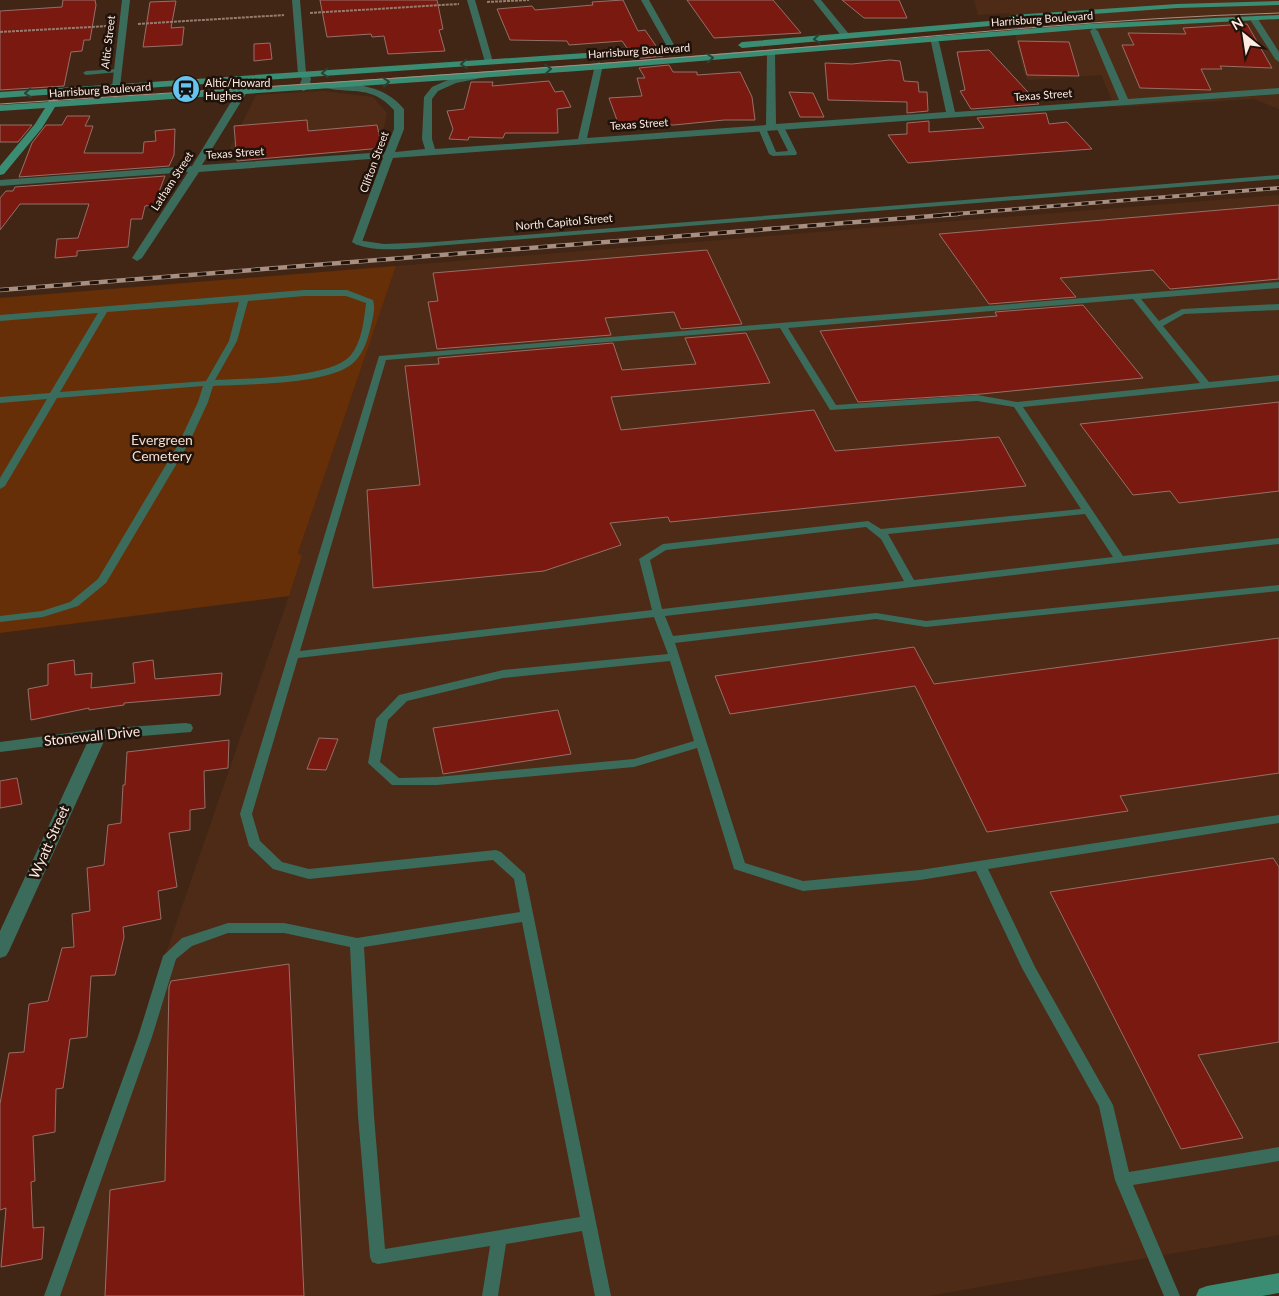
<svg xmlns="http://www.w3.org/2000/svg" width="1279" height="1296" font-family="Lato,sans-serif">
	<rect width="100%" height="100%" fill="#422615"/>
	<path fill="#4e2b16" d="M 974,0 L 1279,0 L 1279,109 L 1254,99 L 1115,107 L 1101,75 L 1028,80 L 1024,73 L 1010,13 L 978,15 Z
		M 323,91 L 373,97 L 387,113 L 379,149 L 224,160 L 256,95 Z
		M 1279,195 L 1279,1235 L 928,1296 L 48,1296 L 289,596 L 302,556 L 298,553 L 396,266 Z"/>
	<path fill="#672f07" d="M 396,266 L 298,553 L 302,556 L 289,596 L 0,633 L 0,298 Z"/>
	<path fill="#7a1910" stroke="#966f68" d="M 63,0 L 95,0 L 96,5 L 90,40 L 84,40 L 82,51 L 71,52 L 64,86 L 0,90 L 0,11 L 62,7 Z
		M 320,0 L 437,0 L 443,29 L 439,30 L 445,51 L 388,54 L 384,36 L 372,37 L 371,34 L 327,37 Z
		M 623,0 L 638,31 L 645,30 L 663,56 L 633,59 L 632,57 L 636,53 L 631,48 L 627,48 L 622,41 L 569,45 L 567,41 L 510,40 L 497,9 L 532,6 L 535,10 L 593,5 L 592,2 Z
		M 687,0 L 773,0 L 801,33 L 714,38 Z
		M 842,0 L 899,0 L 907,18 L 864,18 Z
		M 176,1 L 171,28 L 184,27 L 182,45 L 143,47 L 150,2 Z
		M 1247,24 L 1272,68 L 1220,66 L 1222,69 L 1201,69 L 1211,90 L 1140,88 L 1122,45 L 1134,45 L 1128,33 L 1186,34 L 1183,28 Z
		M 1018,41 L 1069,42 L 1079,76 L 1027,75 Z
		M 270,43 L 272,59 L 254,61 L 254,44 Z
		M 989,50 L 1039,104 L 971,109 L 960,91 L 965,90 L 957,52 Z
		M 890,60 L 900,61 L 904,81 L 918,82 L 919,92 L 927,92 L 928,111 L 907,113 L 907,102 L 828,100 L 825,63 L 852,64 Z
		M 669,65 L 673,72 L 697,72 L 697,75 L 740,72 L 752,97 L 755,120 L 724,120 L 674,125 L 618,123 L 609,98 L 642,96 L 637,78 L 645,78 L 639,68 Z
		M 549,81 L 555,92 L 563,91 L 571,107 L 557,109 L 558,133 L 505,133 L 503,138 L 469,137 L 468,140 L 449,139 L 453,129 L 447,111 L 464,109 L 471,82 L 493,82 L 492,86 Z
		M 789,92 L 813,93 L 824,117 L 800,117 Z
		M 1046,113 L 1049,124 L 1067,122 L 1092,149 L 908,163 L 888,135 L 907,134 L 907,123 L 929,121 L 929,132 L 984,128 L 977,118 Z
		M 67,116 L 90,116 L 85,126 L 93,126 L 84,153 L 143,153 L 144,142 L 156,141 L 155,131 L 175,129 L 174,155 L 169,166 L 19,177 L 32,143 L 46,125 L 62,125 Z
		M 307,120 L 308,131 L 377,125 L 382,148 L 237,161 L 234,126 Z
		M 0,125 L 32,125 L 18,142 L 0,142 Z
		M 165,176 L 154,205 L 145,206 L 142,219 L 131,219 L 128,247 L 77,251 L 77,256 L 55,258 L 57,239 L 78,238 L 89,204 L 20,204 L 0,230 L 0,198 L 6,191 L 13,191 L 15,187 Z
		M 1279,205 L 1279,279 L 1170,289 L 1153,270 L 1060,278 L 1076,297 L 989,304 L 939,234 Z
		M 707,250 L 742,324 L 681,329 L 674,312 L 605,318 L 611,335 L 437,349 L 428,302 L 438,301 L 433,273 Z
		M 1083,305 L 1143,378 L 981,394 L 858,402 L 820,331 L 997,316 L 995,312 Z
		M 746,333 L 770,383 L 611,397 L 621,430 L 814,410 L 835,451 L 999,437 L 1026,486 L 670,522 L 668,517 L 610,523 L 621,545 L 544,571 L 373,588 L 367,490 L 420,485 L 405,366 L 439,364 L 438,358 L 613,343 L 622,370 L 696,364 L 685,338 Z
		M 1279,402 L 1279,491 L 1179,503 L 1170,491 L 1133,495 L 1080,424 Z
		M 1279,638 L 1279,773 L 1120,796 L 1128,811 L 987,832 L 915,686 L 730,714 L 715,676 L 914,647 L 934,684 Z
		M 74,660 L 75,675 L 92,673 L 91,688 L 135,683 L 133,663 L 153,660 L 155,679 L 222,673 L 220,695 L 124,703 L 124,705 L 89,710 L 89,708 L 31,720 L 28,689 L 48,685 L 48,664 Z
		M 558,710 L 571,754 L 443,774 L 433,728 Z
		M 319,738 L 338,739 L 326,770 L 307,769 Z
		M 229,740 L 228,768 L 204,771 L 205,808 L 190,810 L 190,830 L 169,833 L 177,887 L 158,891 L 161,919 L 123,927 L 124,937 L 115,975 L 91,976 L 87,1037 L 70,1039 L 63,1088 L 56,1089 L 55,1132 L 33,1136 L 35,1181 L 31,1182 L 33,1228 L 44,1227 L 42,1259 L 1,1267 L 6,1208 L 0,1210 L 0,1104 L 9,1053 L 24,1052 L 29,1004 L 48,1001 L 62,948 L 74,947 L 72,914 L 90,911 L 87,868 L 104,865 L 108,825 L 121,823 L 123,785 L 125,785 L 127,752 Z
		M 17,778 L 22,804 L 0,808 L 0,781 Z
		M 1273,858 L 1279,867 L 1279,1042 L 1198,1055 L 1243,1138 L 1181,1149 L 1050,892 Z
		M 289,964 L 304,1296 L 105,1296 L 110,1190 L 165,1181 L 169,987 L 171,981 Z"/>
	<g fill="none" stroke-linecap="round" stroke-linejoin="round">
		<path stroke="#957c6e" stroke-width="2" stroke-dasharray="3 1" stroke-linecap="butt" d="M 487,2 L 529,0
			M 310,13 L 459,4
			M 138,24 L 284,15
			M 0,32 L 109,26"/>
		<path fill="#3b6b5b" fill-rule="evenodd" d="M 117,69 L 120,71 L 119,72 L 86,75 L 83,73 L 86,71 Z
			M 780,125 L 784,127 L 797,153 L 796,155 L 773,156 L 769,154 L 758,128 L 765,126 L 776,152 L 788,151 L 776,127 Z
			M 1279,175 L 1279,179 L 435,246 C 415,248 369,254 353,242 L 357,240 L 384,244 L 435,242 Z
			M 1279,282 L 1279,288 L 1141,299 L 1159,321 L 1182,309 L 1279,304 L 1279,310 L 1184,314 L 1163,326 L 1209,382 L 1279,375 L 1279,381 L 1023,407 L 1123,556 L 1279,538 L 1279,544 L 665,616 L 673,636 L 876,613 L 926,621 L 1279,585 L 1279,591 L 926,627 L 876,619 L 675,643 L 745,863 L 803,881 L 920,870 L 1279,815 L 1279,823 L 988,869 L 1035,967 L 1113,1105 L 1129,1172 L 1279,1147 L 1279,1161 L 1133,1185 L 1180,1296 L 1164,1296 L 1115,1180 L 1099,1106 L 1022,968 L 976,871 L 920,880 L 803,891 L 734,869 L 697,748 L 634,767 L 437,785 L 392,785 L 368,763 L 376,719 L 399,695 L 503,670 L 668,654 L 654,617 L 298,658 L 252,814 L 260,841 L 282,862 L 309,869 L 496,850 L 501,852 L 525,874 L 611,1296 L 595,1296 L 582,1231 L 506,1244 L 498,1296 L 482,1296 L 490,1246 L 378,1264 L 372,1262 L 370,1257 L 358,1116 L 350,947 L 284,933 L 228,933 L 192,946 L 176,959 L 152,1037 L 60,1296 L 44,1296 L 138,1037 L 163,956 L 182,938 L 228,923 L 284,923 L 357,938 L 520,912 L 514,879 L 493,860 L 309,879 L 273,869 L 249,846 L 240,814 L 379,356 ZM 1133,299 L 1200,383 L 1017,402 L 977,395 L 836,405 L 788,328 ZM 780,328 L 830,410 L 977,401 L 1014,407 L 1081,509 L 881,529 L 868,521 L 663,544 L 639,559 L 652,610 L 300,651 L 386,360 ZM 1085,514 L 1113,557 L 914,580 L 888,534 ZM 866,527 L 881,539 L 904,581 L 662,609 L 650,560 L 666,550 ZM 670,661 L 694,741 L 634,759 L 437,777 L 399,778 L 380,762 L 388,720 L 407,701 L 503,678 ZM 522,922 L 580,1217 L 385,1249 L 374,1116 L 364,947 Z
			M 304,290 L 347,290 L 373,300 C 376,309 372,321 370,330 C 367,342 362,356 352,364 C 326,385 247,384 213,386 L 208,402 L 189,443 L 106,583 L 78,606 L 43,617 L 0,622 L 0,616 L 42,611 L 70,602 L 98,579 L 179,443 L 198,402 L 203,386 L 57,398 L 5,486 L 0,489 L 0,478 L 47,399 L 0,403 L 0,397 L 50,393 L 98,313 L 0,321 L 0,315 ZM 304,296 L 346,296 L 366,303 C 364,320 362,341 351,355 C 331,379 246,378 215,380 L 237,341 L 248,301 ZM 239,302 L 229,341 L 206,381 L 60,392 L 107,312 Z"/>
		<path fill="#3b6b5b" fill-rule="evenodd" d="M 122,0 L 130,0 L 120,87 L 116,90 L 112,87 Z
			M 292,0 L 300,0 L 306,73 L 311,78 L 310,84 L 306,90 L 303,91 L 298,88 L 302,79 L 298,74 Z
			M 467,0 L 475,0 L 493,62 L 492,64 L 485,62 Z
			M 641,0 L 649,0 L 677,50 L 676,52 L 669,50 Z
			M 813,0 L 821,0 L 849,34 L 849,38 L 843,38 Z
			M 1252,19 L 1258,19 L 1279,52 L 1279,62 L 1275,59 L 1251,21 Z
			M 1094,28 L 1098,31 L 1128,99 L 1279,88 L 1279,94 L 393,158 L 362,242 L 357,245 L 352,242 L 383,158 L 199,172 L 142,258 L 137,261 L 132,258 L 188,172 L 0,186 L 0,180 L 192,166 L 237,92 L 242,89 L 247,92 L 202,165 L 385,152 L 394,129 L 394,110 C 371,85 354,94 326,88 L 325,86 L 329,83 C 357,84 384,85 404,109 L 404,129 L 395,152 L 425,149 L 422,139 L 424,97 L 432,87 L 450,79 L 483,72 L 487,75 L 486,77 L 456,83 L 438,91 L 432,99 L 432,139 L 435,149 L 578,139 L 595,65 L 599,62 L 603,65 L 587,138 L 766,125 L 767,53 L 771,50 L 775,53 L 776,124 L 946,112 L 931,42 L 935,39 L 939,42 L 955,112 L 1119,100 L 1090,31 Z
			M 185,723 L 191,724 L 193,728 L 191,732 L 105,739 L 9,951 L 6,956 L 0,958 L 0,931 L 88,741 L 0,752 L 0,742 L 99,729 Z"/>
		<path fill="#3a8d73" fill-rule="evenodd" d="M 1279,1 L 1279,5 L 1177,8 L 1024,19 L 1027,21 L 1023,23 L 742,48 L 738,45 L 742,42 L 1013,19 L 1009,17 L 1013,15 L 1177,4 Z
			M 1279,15 L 1279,19 L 1088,29 L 578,71 L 55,107 L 42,128 L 4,174 L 0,175 L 0,166 L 35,124 L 45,108 L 0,111 L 0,105 L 48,102 L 51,95 L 54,94 L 59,97 L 57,101 L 578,65 L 1088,24 Z
			M 630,50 L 634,53 L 633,55 L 0,98 L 0,92 Z
			M 1279,1273 L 1279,1293 L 1262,1296 L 1196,1296 L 1199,1289 L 1207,1286 Z"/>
		<path stroke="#a78f82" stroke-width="1" d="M 0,104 C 261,87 523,71 784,49 C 949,35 1114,18 1279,13"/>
		<g stroke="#a78f82" stroke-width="4">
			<path id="rail-far1" d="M 942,215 L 1279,188"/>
		</g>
		<g stroke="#a78f82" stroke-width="4.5">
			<path id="rail" d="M 0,290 L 958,214"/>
		</g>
		<use href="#rail-far1" stroke="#1f120b" stroke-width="2.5" stroke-dasharray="7" stroke-linecap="butt"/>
		<use href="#rail" stroke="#1f120b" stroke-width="3" stroke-dasharray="9" stroke-linecap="butt"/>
	</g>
	<defs><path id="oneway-chevron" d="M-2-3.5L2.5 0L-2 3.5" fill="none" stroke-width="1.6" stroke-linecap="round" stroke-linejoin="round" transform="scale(1.25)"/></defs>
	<g stroke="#2a4335">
		<use href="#oneway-chevron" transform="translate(817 39) rotate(175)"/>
		<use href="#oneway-chevron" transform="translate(710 58) rotate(-4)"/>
		<use href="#oneway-chevron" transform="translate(464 64) rotate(176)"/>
		<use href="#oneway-chevron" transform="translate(548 69) rotate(-5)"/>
		<use href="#oneway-chevron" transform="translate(325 73) rotate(176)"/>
		<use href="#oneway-chevron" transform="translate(386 82) rotate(-4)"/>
		<use href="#oneway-chevron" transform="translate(28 93) rotate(176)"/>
	</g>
	<defs>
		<g id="station-disc" transform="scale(1.4375)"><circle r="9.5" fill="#66c4ef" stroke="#1f120b"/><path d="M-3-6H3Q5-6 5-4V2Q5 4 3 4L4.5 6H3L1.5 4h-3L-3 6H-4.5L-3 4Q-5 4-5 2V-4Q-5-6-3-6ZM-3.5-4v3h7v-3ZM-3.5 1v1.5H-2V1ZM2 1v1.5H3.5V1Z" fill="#111"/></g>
	</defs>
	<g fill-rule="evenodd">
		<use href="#station-disc" x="186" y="89"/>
	</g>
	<g text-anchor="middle" stroke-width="5" stroke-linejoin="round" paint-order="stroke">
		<g font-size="11" fill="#ffebe1" stroke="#1f120b">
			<text transform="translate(1042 19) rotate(-4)" y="4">Harrisburg Boulevard</text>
			<text transform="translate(108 42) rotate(-83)" y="4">Altic Street</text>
			<text transform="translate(639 51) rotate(-4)" y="4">Harrisburg Boulevard</text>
			<text transform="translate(100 90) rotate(-4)" y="4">Harrisburg Boulevard</text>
			<text transform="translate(1043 95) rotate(-4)" y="4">Texas Street</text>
			<text transform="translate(639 124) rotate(-4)" y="4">Texas Street</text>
			<text transform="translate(235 153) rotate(-4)" y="4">Texas Street</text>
			<text transform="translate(374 162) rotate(-70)" y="4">Clifton Street</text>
			<text transform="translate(172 181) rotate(-57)" y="4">Latham Street</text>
			<text transform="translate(564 222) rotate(-5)" y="4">North Capitol Street</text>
		</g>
		<g font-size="11" fill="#ffebe1" stroke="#1f120b" text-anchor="start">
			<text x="205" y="87">Altic/Howard<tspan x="205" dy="13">Hughes</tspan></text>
		</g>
		<g font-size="14" fill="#f3dbce" stroke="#1f120b">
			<text x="162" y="445">Evergreen<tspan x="162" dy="16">Cemetery</tspan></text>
		</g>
		<g font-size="14" fill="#ffebe1" stroke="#1f120b">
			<text transform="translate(92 736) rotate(-6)" y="5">Stonewall Drive</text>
			<text transform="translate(49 842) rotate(-66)" y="5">Wyatt Street</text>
		</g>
	</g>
	<g transform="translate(1244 35) rotate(330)" stroke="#1f120b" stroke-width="4" paint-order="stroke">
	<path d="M0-4L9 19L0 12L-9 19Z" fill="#ffebe1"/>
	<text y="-8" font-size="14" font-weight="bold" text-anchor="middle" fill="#ffebe1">N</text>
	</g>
</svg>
